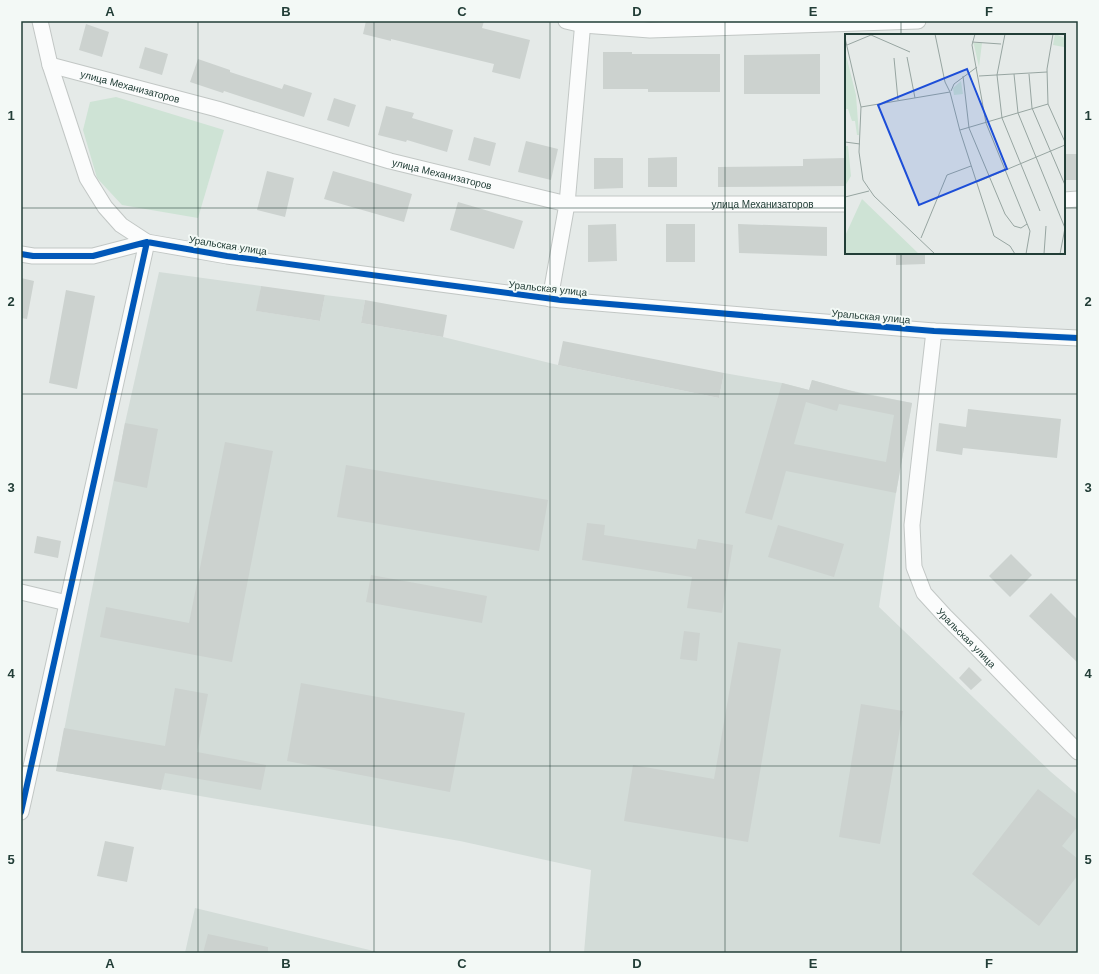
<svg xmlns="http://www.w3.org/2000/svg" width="1099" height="974" font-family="Arial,sans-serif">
	<rect width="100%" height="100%" fill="#e5eae8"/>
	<path fill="#d3dcd8" d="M 159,272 L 261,286 L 257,311 L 320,321 L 325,295 L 365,300 L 361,323 L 443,337 L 558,365 L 719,398 L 724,373 L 782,383 L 809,390 L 812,380 L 843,389 L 912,403 L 896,493 L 879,607 L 1051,772 L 1078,795 L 1078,953 L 584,953 L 591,870 L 460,841 L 56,771 L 125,423 Z
		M 195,908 L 382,953 L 185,953 Z"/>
	<path fill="#cee3d5" d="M 116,97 L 224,130 L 198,218 L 122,205 L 97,178 L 83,130 L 90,102 Z"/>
	<path fill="#ccd2cf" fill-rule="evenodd" d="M 366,21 L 484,21 L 482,28 L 530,40 L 520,79 L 492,72 L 494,64 L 391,39 L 391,41 L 363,34 Z
		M 86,24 L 109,32 L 102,57 L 79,50 Z
		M 145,47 L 168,54 L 162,75 L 139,68 Z
		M 603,52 L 632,52 L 632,54 L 720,54 L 720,92 L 648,92 L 648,89 L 603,89 Z
		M 820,54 L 820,94 L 744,94 L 744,55 Z
		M 198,59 L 230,70 L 230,72 L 282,89 L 284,84 L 312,93 L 304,117 L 224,91 L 223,93 L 190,82 Z
		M 334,98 L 356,105 L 349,127 L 327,120 Z
		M 386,106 L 414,113 L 412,118 L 453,130 L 447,152 L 407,140 L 406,142 L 378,135 Z
		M 474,137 L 496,143 L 490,166 L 468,160 Z
		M 526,141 L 558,149 L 551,180 L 518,172 Z
		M 1064,154 L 1078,154 L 1078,180 L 1064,180 Z
		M 677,157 L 677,187 L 648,187 L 648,158 Z
		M 594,158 L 623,158 L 623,188 L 594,189 Z
		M 846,158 L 846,186 L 718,187 L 718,167 L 803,166 L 803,159 Z
		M 267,171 L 294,178 L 285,217 L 257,210 Z
		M 333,171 L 412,194 L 404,222 L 324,199 Z
		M 458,202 L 523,221 L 514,249 L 450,230 Z
		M 616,224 L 617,261 L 588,262 L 588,225 Z
		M 666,224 L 695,224 L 695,262 L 666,262 Z
		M 738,224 L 827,227 L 827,256 L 739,253 Z
		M 896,253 L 925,253 L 925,264 L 896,265 Z
		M 21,278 L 34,281 L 27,319 L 21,318 Z
		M 261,286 L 325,295 L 320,321 L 256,311 Z
		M 66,290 L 95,296 L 77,389 L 49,383 Z
		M 365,300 L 447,315 L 443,337 L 361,323 Z
		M 563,341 L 724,373 L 719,398 L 558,365 Z
		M 812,380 L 859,393 L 912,403 L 896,493 L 786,471 L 772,520 L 745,513 L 782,383 L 809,390 ZM 806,402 L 837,411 L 839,404 L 894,415 L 886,462 L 794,444 Z
		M 968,409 L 1061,419 L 1057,458 L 963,448 L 962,455 L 936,451 L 939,423 L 966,427 Z
		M 125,423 L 158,429 L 147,488 L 114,481 Z
		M 225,442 L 273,451 L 232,662 L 100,637 L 106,607 L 189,623 Z
		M 346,465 L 548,500 L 539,551 L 337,517 Z
		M 587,523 L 605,525 L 604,535 L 696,549 L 698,539 L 733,545 L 722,613 L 687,608 L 692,577 L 582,560 Z
		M 778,525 L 844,544 L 834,577 L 768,557 Z
		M 37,536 L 61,541 L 58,558 L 34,553 Z
		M 1011,554 L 1032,575 L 1010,597 L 989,576 Z
		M 371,575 L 487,596 L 482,623 L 366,602 Z
		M 1051,593 L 1078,620 L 1078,663 L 1029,616 Z
		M 684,631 L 700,633 L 697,661 L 680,659 Z
		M 738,642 L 781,649 L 748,842 L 624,821 L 633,765 L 714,779 Z
		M 969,667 L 982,680 L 971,690 L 959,678 Z
		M 301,683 L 465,713 L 450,792 L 287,761 Z
		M 175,688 L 208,694 L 197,752 L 266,765 L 261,790 L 165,773 L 161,790 L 56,771 L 64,728 L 165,746 Z
		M 861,704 L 903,711 L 880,844 L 839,837 Z
		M 1038,789 L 1078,820 L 1078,826 L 1062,846 L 1078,859 L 1078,875 L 1039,926 L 972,874 Z
		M 105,841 L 134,847 L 127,882 L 97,876 Z
		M 208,934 L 268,947 L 268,953 L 203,953 Z"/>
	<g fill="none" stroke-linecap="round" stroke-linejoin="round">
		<g stroke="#c2c7c5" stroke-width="17">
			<g id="street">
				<path d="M 40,21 L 50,65 L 87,178 L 105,207 L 121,225 L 147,242"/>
				<path d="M 566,21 L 583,25 L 650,30 L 918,21"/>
				<path id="s1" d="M 50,65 L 217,109 L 390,161 L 567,204 L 846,204"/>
				<path d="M 1064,200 L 1078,199"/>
				<path d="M 21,254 L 33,256 L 93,256 L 147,242 L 227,256 L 561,300 L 934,331 L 1078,338"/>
				<path d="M 550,299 L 567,204 L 583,21"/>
				<path id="s2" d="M 934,331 L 912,525 L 914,567 L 924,593 L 945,616 L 976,647 L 1078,752"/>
				<path d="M 21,592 L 67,603"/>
				<path d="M 21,812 L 147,242"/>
			</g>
		</g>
		<use href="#street" stroke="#fbfcfc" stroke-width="15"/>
		<g stroke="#f3f9f6" stroke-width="8">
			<path id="cycleway" d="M 21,254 L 33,256 L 93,256 L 147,242 L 227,256 L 561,300 L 934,331 L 1078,338
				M 21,812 L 147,242"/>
		</g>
		<use href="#cycleway" stroke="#0057b8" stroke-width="6"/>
	</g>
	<path fill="none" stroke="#223e37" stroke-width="1" stroke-opacity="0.55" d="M 198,21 L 198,953M 374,21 L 374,953M 550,21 L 550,953M 725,21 L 725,953M 901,21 L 901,35M 21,208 L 846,208M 1064,208 L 1078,208M 901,253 L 901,953M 21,394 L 1078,394M 21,580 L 1078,580M 21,766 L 1078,766"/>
	<g text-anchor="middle" stroke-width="4" stroke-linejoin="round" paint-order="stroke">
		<g font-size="10" fill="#223e37" stroke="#f3f9f6">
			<text dy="4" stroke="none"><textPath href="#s1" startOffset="83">улица Механизаторов</textPath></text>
			<text dy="4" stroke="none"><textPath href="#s1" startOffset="407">улица Механизаторов</textPath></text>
			<text dy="4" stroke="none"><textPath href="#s1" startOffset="731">улица Механизаторов</textPath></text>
			<text transform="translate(228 245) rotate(9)" y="4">Уральская улица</text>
			<text transform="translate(548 288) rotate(6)" y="4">Уральская улица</text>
			<text transform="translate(871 316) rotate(5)" y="4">Уральская улица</text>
			<text dy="4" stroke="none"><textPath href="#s2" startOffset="327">Уральская улица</textPath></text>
		</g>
	</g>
	<g transform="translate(845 34)">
		<rect width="220" height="220" fill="#e5eae8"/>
		<path d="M 210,0 L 220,4 L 219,13 L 208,11 ZM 128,9 L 137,9 L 134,33 L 129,11 ZM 0,17 L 11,61 L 14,101 L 12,101 L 10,87 L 7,87 L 3,75 L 0,75 ZM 116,47 L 118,60 L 109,61 L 108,54 ZM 0,112 L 3,112 L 6,142 L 0,152 ZM 17,165 L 74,220 L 0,220 L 0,202 Z" fill="#cee3d5"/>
		<path fill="none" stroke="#97a5a1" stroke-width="1" d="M 90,0 L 100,48 L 105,58 L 115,97 L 149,202 L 165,212 L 170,220M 130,0 L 127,11 L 141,89 L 185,197 L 181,220M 160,0 L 152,41 L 157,84 L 195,177M 208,0 L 202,35 L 203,70 L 220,108M 0,4 L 16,73 L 14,118 L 18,146 L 29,162 L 90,220M 127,8 L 156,10M 2,11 L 26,1 L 65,18M 62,23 L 70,64M 49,24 L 53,66M 169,40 L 173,79 L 220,194 L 215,220M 184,40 L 187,74 L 220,151M 118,42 L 124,94 L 160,180 L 169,192 L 176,194 L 182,190M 134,42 L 202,38M 106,57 L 109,50 L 132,33M 16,73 L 105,58M 115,96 L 203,70M 0,108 L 15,110M 132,148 L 220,111M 0,163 L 24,157M 76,204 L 102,141 L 126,132M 199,220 L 201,192"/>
		<path fill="#1d4ed8" fill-opacity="0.15" stroke="#1d4ed8" stroke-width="2" d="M 122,35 L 162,135 L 74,171 L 33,71 Z"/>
		<rect width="220" height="220" fill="none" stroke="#223e37" stroke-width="2"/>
	</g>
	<rect width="1099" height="974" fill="none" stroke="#f3f9f6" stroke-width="44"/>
	<rect x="22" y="22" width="1055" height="930" fill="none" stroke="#223e37" stroke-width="1.5"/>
	<g font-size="13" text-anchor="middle" font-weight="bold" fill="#223e37">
		<text x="110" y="16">A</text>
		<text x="286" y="16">B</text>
		<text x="462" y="16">C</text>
		<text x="637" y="16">D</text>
		<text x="813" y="16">E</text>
		<text x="989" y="16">F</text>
		<text x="11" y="120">1</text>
		<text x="1088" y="120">1</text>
		<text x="11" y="306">2</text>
		<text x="1088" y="306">2</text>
		<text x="11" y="492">3</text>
		<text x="1088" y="492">3</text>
		<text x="11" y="678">4</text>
		<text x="1088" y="678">4</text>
		<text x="11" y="864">5</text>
		<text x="1088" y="864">5</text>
		<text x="110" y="968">A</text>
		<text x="286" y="968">B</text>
		<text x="462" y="968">C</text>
		<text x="637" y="968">D</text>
		<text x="813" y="968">E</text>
		<text x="989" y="968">F</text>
	</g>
</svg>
